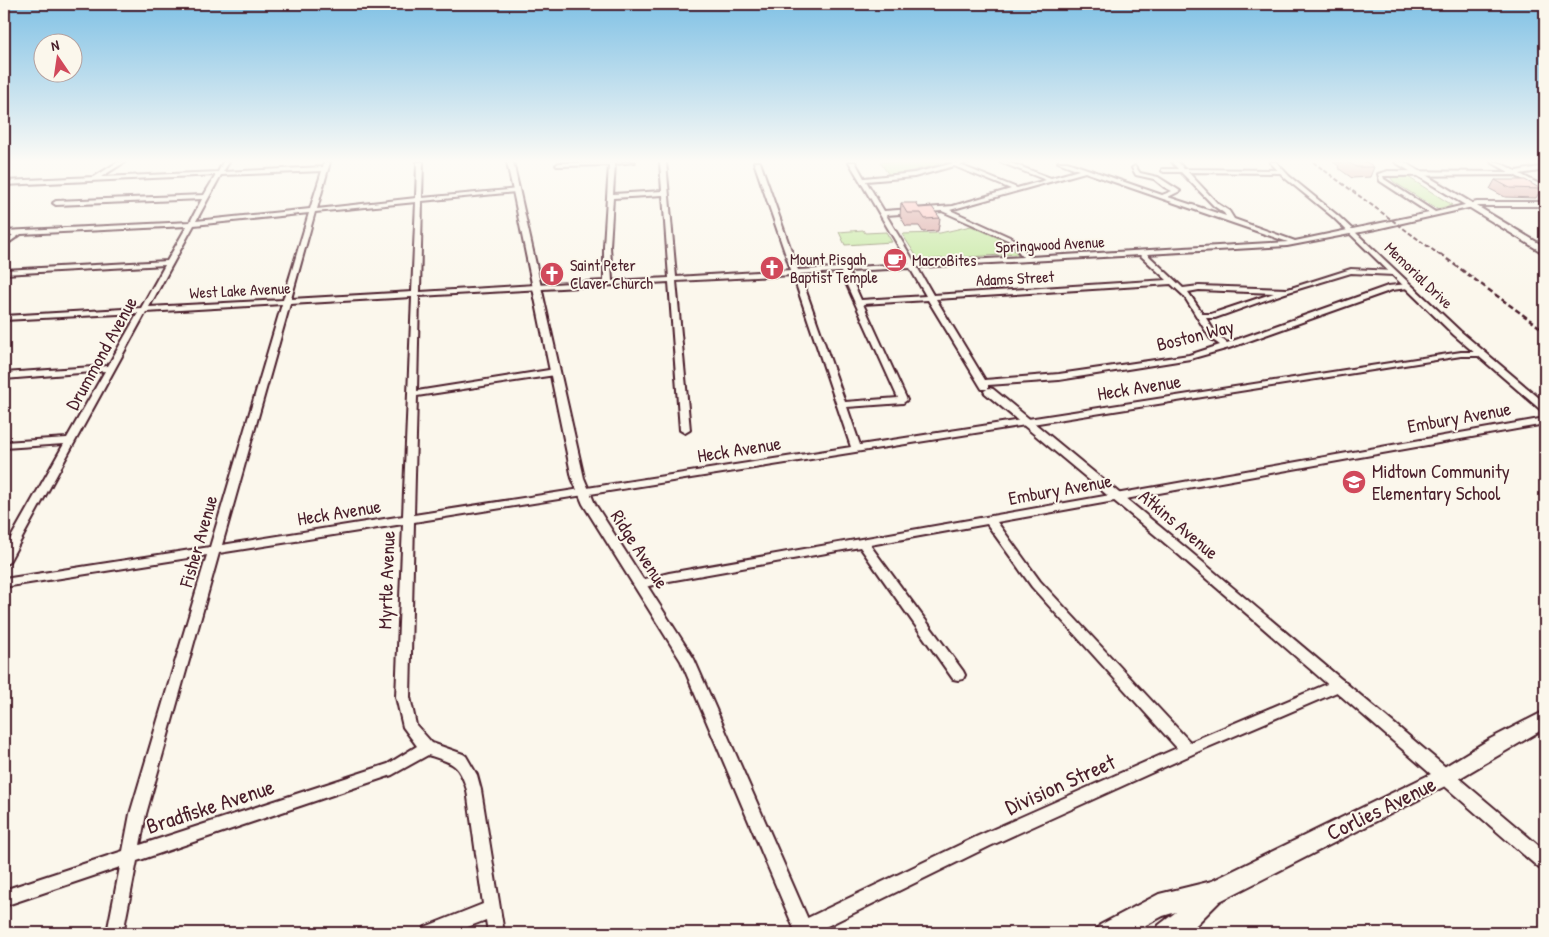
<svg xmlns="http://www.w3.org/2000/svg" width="1549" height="937" font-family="'Patrick Hand',sans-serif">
	<rect width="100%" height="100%" fill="#fbf7ec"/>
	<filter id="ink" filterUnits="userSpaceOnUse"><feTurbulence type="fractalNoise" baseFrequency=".02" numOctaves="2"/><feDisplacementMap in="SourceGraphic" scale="10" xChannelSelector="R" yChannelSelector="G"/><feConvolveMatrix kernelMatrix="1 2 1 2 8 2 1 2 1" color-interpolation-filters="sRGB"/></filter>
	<g filter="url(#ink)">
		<path fill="#c5e8a1" stroke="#888466" d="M 880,162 L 949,162 L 908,172 L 889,175 Z
			M 1390,177 L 1408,177 L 1452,205 L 1437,209 L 1394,182 Z
			M 971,226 L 1006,241 L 1018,254 L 919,260 L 902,234 L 940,233 Z
			M 863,230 L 865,233 L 886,232 L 892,242 L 845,245 L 839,232 Z"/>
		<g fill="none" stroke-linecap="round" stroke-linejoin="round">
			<g stroke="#4a1f2b" stroke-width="4">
				<path id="minor" d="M 118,162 L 125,162 L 101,177 L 218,172 L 223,162 L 229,162 L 223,172 L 323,167 L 324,162 L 330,162 L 317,209 L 416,198 L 417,162 L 423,162 L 422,198 L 518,189 L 519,190 L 516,192 L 422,201 L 420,292 L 604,281 L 604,246 L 609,165 L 557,166 L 556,165 L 559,163 L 635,162 L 615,164 L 613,194 L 662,191 L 660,162 L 666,162 L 676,277 L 791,270 L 754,162 L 760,162 L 798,270 L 909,264 L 849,162 L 855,162 L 864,178 L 914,173 L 958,162 L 968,162 L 960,165 L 1017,188 L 1046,180 L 1000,162 L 1008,162 L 1051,178 L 1079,170 L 1058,162 L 1067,162 L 1162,195 L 1172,191 L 1164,187 L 1154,179 L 1136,175 L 1132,168 L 1135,166 L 1140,173 L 1158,177 L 1180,191 L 1168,197 L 1226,216 L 1224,213 L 1214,206 L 1181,172 L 1164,172 L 1162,171 L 1162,169 L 1178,169 L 1172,162 L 1178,162 L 1184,169 L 1282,170 L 1284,171 L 1284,173 L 1188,172 L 1218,204 L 1229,211 L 1234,219 L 1295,241 L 1429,213 L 1380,181 L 1378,174 L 1388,171 L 1509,172 L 1491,162 L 1498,162 L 1516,171 L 1545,166 L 1545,170 L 1520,174 L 1545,187 L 1545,191 L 1514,175 L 1383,176 L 1384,179 L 1435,212 L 1477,202 L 1545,202 L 1545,206 L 1477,206 L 1376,229 L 1287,246 L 1147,254 L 1183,288 L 1199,286 L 1288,289 L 1351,269 L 1394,271 L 1398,273 L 1394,275 L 1351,273 L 1285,293 L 1215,318 L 1206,318 L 1216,334 L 1227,343 L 1388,286 L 1408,284 L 1412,286 L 1408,288 L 1392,290 L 1229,348 L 1190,359 L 1059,380 L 988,385 L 988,389 L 982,389 L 928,300 L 863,304 L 907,400 L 903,403 L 847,407 L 860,445 L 1461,352 L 1480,352 L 1484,354 L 1483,356 L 1461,356 L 414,522 L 410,697 L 416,725 L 432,743 L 463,754 L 466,756 L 477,775 L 481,790 L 504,933 L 488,933 L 486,920 L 452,933 L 423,933 L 425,927 L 483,904 L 467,790 C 459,763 453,763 428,755 L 392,775 L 137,861 L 123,933 L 107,933 L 120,867 L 4,906 L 4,890 L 123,851 L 130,814 L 207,555 L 4,587 L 4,579 L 210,547 L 282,304 L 146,312 L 10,560 L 8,563 L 4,564 L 4,550 L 64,444 L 4,448 L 4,442 L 67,438 L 105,371 L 4,379 L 4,373 L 108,366 L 138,313 L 4,320 L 4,316 L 141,308 L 165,265 L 4,274 L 4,270 L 167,261 L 187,226 L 21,234 L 4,246 L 4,241 L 13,235 L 4,235 L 4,231 L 190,222 L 202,199 L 56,205 L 53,203 L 56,201 L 204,195 L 216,175 L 4,185 L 4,181 L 94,177 ZM 954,166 L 1011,189 L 953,206 L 884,211 L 866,181 L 914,177 ZM 322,171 L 310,209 L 196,221 L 221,175 ZM 1085,172 L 1288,242 L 1030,257 L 1014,239 L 950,210 ZM 663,195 L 669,278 L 612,281 L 610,246 L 613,198 ZM 416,202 L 412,292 L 291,299 L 315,212 ZM 942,211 L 1010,241 L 1023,257 L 915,263 L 886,215 ZM 309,213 L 283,300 L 149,307 L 194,225 ZM 1140,255 L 1167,280 L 933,295 L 917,267 ZM 910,268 L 926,296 L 861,300 L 848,271 ZM 841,272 L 898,398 L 845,402 L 800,274 ZM 793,275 L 851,447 L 414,515 L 417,396 L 555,375 L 559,372 L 555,369 L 417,391 L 419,296 L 669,282 L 680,430 L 685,433 L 690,430 L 676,281 ZM 1171,284 L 1184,296 L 1210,338 L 1220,345 L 1189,355 L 1059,374 L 985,380 L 936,299 ZM 1199,290 L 1274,293 L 1211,314 L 1203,314 L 1188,292 ZM 412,297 L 403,516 L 222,545 L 290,304 ZM 403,524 L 396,697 L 403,727 L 417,746 L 388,764 L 140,845 L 146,814 L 219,553 Z
					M 1545,418 L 1545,424 L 997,522 L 1040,581 L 1190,742 L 1334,681 L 1339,680 L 1344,681 L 1346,685 L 1344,689 L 1206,748 L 990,846 L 813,933 L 796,933 L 795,929 L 797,923 L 978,836 L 1177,748 L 1032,587 L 987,524 L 870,545 L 963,671 L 965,675 L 963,679 L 958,680 L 953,679 L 860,547 L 669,581 L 641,588 L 637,587 L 635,584 L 637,581 L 669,573 Z"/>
			</g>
			<g stroke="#4a1f2b" stroke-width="4">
				<path id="tertiary" d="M 507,162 L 513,162 L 584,478 L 595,504 L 694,659 L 814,933 L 796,933 L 681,661 L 583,504 L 572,478 Z
					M 1270,162 L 1276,162 L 1289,176 L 1337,215 L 1460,331 L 1545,403 L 1545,411 L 1541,410 L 1454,335 L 1333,217 L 1285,178 Z
					M 989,388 L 993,389 L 1187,549 L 1545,851 L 1545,871 L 1539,868 L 1179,555 L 985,393 L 984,391 Z"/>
			</g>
			<g stroke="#4a1f2b" stroke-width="4">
				<path id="secondary" d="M 1395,162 L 1404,162 L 1545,247 L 1545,254 Z
					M 1545,711 L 1545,728 L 1453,782 L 1220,901 L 1188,933 L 1155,933 L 1159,925 L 1176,912 L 1163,916 L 1131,933 L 1096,933 L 1100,925 L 1159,894 L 1212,881 L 1439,770 L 1490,739 Z"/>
			</g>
			<use href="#minor" fill="#fbf7ec" fill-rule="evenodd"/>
			<use href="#tertiary" fill="#fbf7ec" fill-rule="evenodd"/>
			<use href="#secondary" fill="#fbf7ec" fill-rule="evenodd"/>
			<path stroke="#4a1f2b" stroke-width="2" stroke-dasharray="4.5 2.5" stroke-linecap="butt" d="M 1313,162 L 1441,256"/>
			<path stroke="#4a1f2b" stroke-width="2.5" stroke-dasharray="5.5 3" stroke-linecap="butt" d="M 1440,254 L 1545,331"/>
		</g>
		<path fill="#daa5a3" stroke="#4a1f2b" d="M 1333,162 L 1367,162 L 1374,167 L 1370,177 L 1352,178 L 1338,168 L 1339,166 Z
			M 1495,180 L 1541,189 L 1536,198 L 1505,197 L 1490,189 Z
			M 901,203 L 919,208 L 940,218 L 938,231 L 923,232 L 919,226 L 906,226 L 900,216 Z"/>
		<path fill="#fdc0bd" stroke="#4a1f2b" d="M 1348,162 L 1367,162 L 1374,167 L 1356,167 Z
			M 1495,180 L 1525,180 L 1541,189 L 1510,188 Z
			M 901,203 L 916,203 L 919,208 L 932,207 L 940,218 L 925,219 L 921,213 L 907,213 Z"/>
	</g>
	<linearGradient id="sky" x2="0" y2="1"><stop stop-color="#80c1e5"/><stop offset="0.55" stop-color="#fdfbf6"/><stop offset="1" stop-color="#fdfbf6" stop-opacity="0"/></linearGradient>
	<rect width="1549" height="293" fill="url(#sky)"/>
	<defs>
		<g id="cafe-disc" transform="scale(1.25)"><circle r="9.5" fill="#d1495b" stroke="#fbf7ec"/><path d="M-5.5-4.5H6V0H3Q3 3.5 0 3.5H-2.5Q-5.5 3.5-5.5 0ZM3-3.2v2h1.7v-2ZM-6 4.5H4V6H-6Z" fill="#fff"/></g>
		<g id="church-disc" transform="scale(1.25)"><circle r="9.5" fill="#d1495b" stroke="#fbf7ec"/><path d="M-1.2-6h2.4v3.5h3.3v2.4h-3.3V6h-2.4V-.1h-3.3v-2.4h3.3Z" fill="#fff"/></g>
		<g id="school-disc" transform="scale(1.25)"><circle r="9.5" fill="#d1495b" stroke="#fbf7ec"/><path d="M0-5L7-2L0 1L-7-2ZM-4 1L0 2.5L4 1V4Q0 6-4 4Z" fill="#fff"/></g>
	</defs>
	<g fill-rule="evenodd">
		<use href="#cafe-disc" x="895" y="260"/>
		<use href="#church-disc" x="772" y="268"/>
		<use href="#church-disc" x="552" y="274"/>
		<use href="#school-disc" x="1354" y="482"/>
	</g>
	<g text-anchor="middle" stroke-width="4" stroke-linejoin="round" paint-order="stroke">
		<g font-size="16" fill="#4a1f2b" stroke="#fbf7ec">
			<text transform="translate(1050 244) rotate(-3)" y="6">Springwood Avenue</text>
			<text transform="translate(1419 275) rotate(44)" y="6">Memorial Drive</text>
			<text transform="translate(1015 278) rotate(-3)" y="6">Adams Street</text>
			<text transform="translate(240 290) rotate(-3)" y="6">West Lake Avenue</text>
		</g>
		<g font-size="16" fill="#4a1f2b" stroke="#fbf7ec" text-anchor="start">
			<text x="790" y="265">Mount Pisgah<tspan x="790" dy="18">Baptist Temple</tspan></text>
			<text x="912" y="266">MacroBites</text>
			<text x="570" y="271">Saint Peter<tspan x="570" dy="18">Claver Church</tspan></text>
		</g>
		<g font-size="19" fill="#4a1f2b" stroke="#fbf7ec">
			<text transform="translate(1195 335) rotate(-14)" y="7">Boston Way</text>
			<text transform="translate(101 353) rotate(-61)" y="7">Drummond Avenue</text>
			<text transform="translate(1139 387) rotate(-9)" y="7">Heck Avenue</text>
			<text transform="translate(1459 417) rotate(-10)" y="7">Embury Avenue</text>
			<text transform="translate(739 449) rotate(-9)" y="7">Heck Avenue</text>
			<text transform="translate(1060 489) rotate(-10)" y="7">Embury Avenue</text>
			<text transform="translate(339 512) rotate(-9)" y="7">Heck Avenue</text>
			<text transform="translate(1179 524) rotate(40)" y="7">Atkins Avenue</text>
			<text transform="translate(198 541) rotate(-74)" y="7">Fisher Avenue</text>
			<text transform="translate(640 549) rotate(57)" y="7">Ridge Avenue</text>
			<text transform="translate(386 580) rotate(-88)" y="7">Myrtle Avenue</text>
		</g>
		<g font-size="19" fill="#4a1f2b" stroke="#fbf7ec" text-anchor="start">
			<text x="1372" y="478">Midtown Community<tspan x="1372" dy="22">Elementary School</tspan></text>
		</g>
		<g font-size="22" fill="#4a1f2b" stroke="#fbf7ec">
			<text transform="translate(1060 784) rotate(-24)" y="8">Division Street</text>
			<text transform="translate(210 806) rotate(-18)" y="8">Bradfiske Avenue</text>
			<text transform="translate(1381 808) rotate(-26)" y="8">Corlies Avenue</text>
		</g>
	</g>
	<rect width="1549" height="937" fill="none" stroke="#fbf7ec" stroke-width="20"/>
	<rect x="10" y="10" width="1529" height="917" fill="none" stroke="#4a1f2b" stroke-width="2" filter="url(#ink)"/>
	<g transform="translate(58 58) rotate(347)"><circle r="24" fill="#fbf7ec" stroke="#b4a19f"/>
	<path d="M0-4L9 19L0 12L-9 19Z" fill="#d1495b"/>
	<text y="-8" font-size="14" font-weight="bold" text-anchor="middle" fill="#4a1f2b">N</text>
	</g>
</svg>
